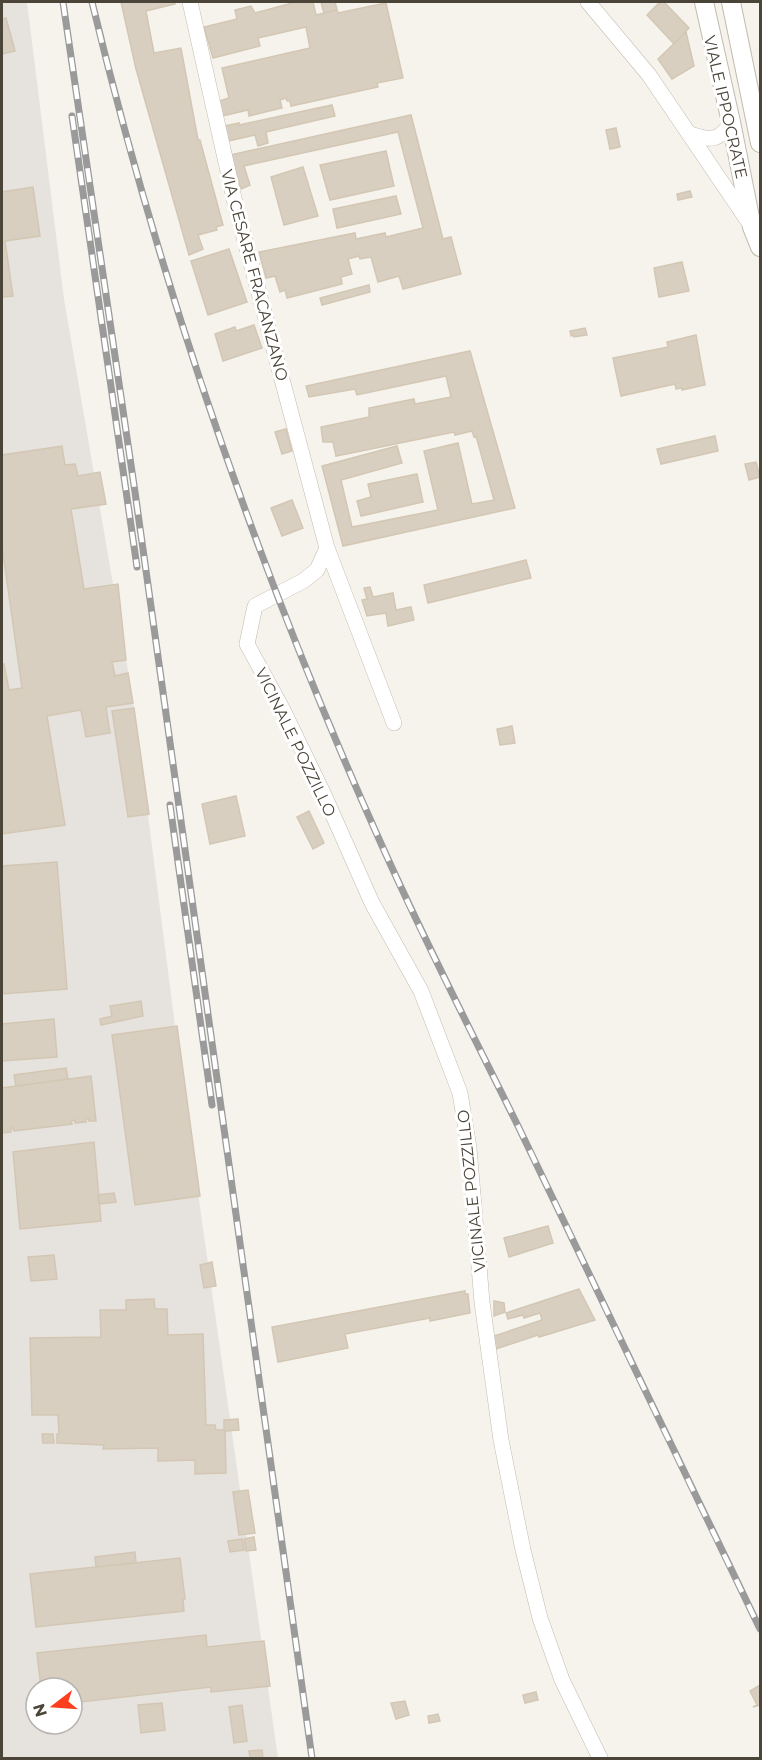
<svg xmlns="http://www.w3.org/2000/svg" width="762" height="1760" font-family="Montserrat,sans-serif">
	<rect width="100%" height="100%" fill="#f6f3ec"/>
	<path fill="#e6e2dd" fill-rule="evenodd" d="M 2,2 L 27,2 L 64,299 L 134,706 L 182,1080 L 278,1758 L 2,1758 ZM 36,1688 L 72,1688 L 72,1724 L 36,1724 Z"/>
	<path fill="#d8cfc1" stroke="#d3c7b4" stroke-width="1.5" d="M 121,2 L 175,2 L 175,4 L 146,11 L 154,53 L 181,48 L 198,140 L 200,140 L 223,225 L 216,227 L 217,230 L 198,235 L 203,249 L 189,255 L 136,69 Z
		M 296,2 L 313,2 L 316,15 L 337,10 L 338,13 L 386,3 L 403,78 L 377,83 L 378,87 L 291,106 L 290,101 L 287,101 L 286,98 L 280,100 L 282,108 L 249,116 L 248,110 L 222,116 L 219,101 L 229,98 L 222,68 L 310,48 L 306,27 L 258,38 L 260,46 L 213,58 L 204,27 L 237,19 L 235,10 L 251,6 L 255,13 Z
		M 321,2 L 335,2 L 337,10 L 324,13 Z
		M 660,2 L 664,2 L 689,28 L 674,44 L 647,15 Z
		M 6,18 L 15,51 L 2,54 L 2,19 Z
		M 686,32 L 694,66 L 672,79 L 658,59 Z
		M 332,105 L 335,116 L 266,132 L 268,143 L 258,146 L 255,135 L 228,141 L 224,126 L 239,123 L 239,125 Z
		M 411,115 L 443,239 L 451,237 L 461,274 L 403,289 L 399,276 L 378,282 L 371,257 L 360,259 L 359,256 L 348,259 L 352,274 L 341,277 L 342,284 L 287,298 L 285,290 L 280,292 L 275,276 L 266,278 L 259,252 L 355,233 L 356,239 L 385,233 L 386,237 L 423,228 L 398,132 L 244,166 L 250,185 L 241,189 L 230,155 Z
		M 616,128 L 620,147 L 610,149 L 606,130 Z
		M 386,151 L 394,186 L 330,200 L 320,165 Z
		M 303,167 L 318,216 L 284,225 L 271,177 Z
		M 33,187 L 40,236 L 5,241 L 13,296 L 2,297 L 2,192 Z
		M 690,191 L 692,197 L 678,200 L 677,194 Z
		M 396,196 L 401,214 L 337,228 L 333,209 Z
		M 229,249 L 247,302 L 208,315 L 191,261 Z
		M 682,262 L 689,291 L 659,297 L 654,268 Z
		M 369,285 L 370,292 L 322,305 L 320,298 Z
		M 254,325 L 262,348 L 223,361 L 215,334 L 235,327 L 236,331 Z
		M 585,328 L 587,335 L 574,337 L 574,335 L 571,336 L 570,331 Z
		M 696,335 L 705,385 L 682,390 L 682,388 L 676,389 L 675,384 L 621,396 L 613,358 L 668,347 L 667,342 Z
		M 470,351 L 515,508 L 343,546 L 322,466 L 397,446 L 402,463 L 341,480 L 352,527 L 438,510 L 424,451 L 458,443 L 472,504 L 494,500 L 476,436 L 474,437 L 472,431 L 455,435 L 454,432 L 336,456 L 333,442 L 323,442 L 321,427 L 369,417 L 369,408 L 414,399 L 415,404 L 451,397 L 446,376 L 357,395 L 355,389 L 309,397 L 306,386 Z
		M 286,429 L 292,451 L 282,454 L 275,432 Z
		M 715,436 L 718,451 L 661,464 L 657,449 Z
		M 62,446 L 65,465 L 75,464 L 78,476 L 100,472 L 106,504 L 71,509 L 84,589 L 118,584 L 126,660 L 112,662 L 115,676 L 128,673 L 133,703 L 106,707 L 110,733 L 86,737 L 81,710 L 47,716 L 65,825 L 2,834 L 2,664 L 4,664 L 9,690 L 22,688 L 2,546 L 2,455 Z
		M 756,462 L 760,477 L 749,480 L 745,464 Z
		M 417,474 L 423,502 L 361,516 L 357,501 L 371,497 L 368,484 Z
		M 292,500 L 303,528 L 282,536 L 271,508 Z
		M 526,560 L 531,578 L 428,603 L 424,585 Z
		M 370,587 L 373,597 L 393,593 L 396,610 L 411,607 L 414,620 L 388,626 L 386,613 L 367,616 L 362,600 L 367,599 L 364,588 Z
		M 134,708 L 149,814 L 128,817 L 112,711 Z
		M 512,726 L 515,743 L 500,745 L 497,729 Z
		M 236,796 L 245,836 L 210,844 L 202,804 Z
		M 309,811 L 324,843 L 313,849 L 297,817 Z
		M 57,862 L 67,989 L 2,994 L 2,866 Z
		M 141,1001 L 143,1016 L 101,1025 L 100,1019 L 112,1016 L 110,1006 Z
		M 54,1019 L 57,1057 L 2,1061 L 2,1024 Z
		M 177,1026 L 200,1196 L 135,1205 L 112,1035 Z
		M 66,1068 L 68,1079 L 16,1086 L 14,1075 Z
		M 91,1076 L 96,1121 L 89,1121 L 89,1118 L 86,1119 L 86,1122 L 75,1123 L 75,1120 L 71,1121 L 72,1124 L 14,1131 L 13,1128 L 11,1128 L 11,1132 L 2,1133 L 2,1088 Z
		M 94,1142 L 101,1221 L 20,1229 L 13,1152 Z
		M 114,1193 L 116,1202 L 99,1204 L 98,1195 Z
		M 548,1226 L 553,1243 L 509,1257 L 504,1238 Z
		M 54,1255 L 57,1279 L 31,1281 L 28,1257 Z
		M 212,1262 L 216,1286 L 204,1288 L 200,1265 Z
		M 579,1289 L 595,1320 L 539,1337 L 538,1335 L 493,1350 L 491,1337 L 542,1320 L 540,1313 L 524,1318 L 523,1315 L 508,1319 L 506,1313 Z
		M 465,1291 L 465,1294 L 468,1294 L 470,1313 L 430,1321 L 430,1318 L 345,1334 L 348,1348 L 278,1362 L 272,1327 Z
		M 154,1299 L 155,1309 L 167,1309 L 168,1335 L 203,1334 L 206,1425 L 215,1425 L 216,1430 L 224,1430 L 224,1420 L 238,1419 L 239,1430 L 225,1431 L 226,1473 L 195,1474 L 195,1460 L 158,1461 L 158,1448 L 103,1449 L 104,1445 L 57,1443 L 57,1434 L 59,1434 L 58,1415 L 32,1415 L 30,1338 L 101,1337 L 100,1310 L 126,1310 L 126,1300 Z
		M 494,1301 L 504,1303 L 505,1312 L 494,1316 Z
		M 42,1434 L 53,1434 L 54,1443 L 43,1443 Z
		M 248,1490 L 255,1533 L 239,1535 L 233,1492 Z
		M 254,1537 L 256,1550 L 246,1551 L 244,1539 Z
		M 242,1539 L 244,1550 L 230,1552 L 228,1541 Z
		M 135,1552 L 136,1563 L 96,1567 L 95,1557 Z
		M 180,1558 L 185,1599 L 183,1599 L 184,1611 L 36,1627 L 30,1574 Z
		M 206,1635 L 207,1647 L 264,1641 L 270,1686 L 211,1692 L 211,1687 L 72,1703 L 72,1688 L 41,1688 L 37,1653 Z
		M 760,1685 L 760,1705 L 753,1707 L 757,1705 L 750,1691 Z
		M 536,1692 L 538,1700 L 525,1703 L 523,1695 Z
		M 405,1701 L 409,1715 L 396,1719 L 391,1703 Z
		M 162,1703 L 165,1730 L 141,1733 L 138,1705 Z
		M 242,1705 L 247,1741 L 234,1743 L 229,1707 Z
		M 438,1714 L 440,1721 L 429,1723 L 428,1716 Z
		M 262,1750 L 263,1758 L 250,1758 L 249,1751 Z"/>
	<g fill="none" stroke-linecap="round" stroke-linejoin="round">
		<g stroke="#c2bbae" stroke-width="16">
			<path id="minor" d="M 190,2 L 236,207 L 327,548 L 394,723
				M 588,2 L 649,75 L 750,224
				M 688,133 C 708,141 720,142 731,122
				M 327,548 L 317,570 L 303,581 L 255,606 L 247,644 L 283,710 L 325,797 L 372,903 L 421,991 L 460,1093 L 469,1148 L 482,1302 L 501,1440 L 523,1550 L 540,1618 L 562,1680 L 600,1758"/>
		</g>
		<g stroke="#c2bbae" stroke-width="20">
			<path id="tertiary" d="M 704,2 L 731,122 L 752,227 L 760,247
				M 731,2 L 760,143"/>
		</g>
		<use href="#minor" stroke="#fff" stroke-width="15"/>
		<use href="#tertiary" stroke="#fff" stroke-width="18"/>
		<g stroke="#9a9a9a" stroke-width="7">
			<path id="rail" d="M 63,2 L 135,492 L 312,1758
				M 92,2 C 161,288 258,570 379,839 C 422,936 471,1031 518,1126 C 599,1294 679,1462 760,1629
				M 72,116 L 137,567
				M 170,805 L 212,1105"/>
		</g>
		<use href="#rail" stroke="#fff" stroke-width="4.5" stroke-dasharray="14" stroke-linecap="butt"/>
	</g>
	<g text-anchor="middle" stroke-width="6" stroke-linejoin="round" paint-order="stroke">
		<g font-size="16" fill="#4b4439" stroke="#fff">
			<text transform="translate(726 107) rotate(77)" y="6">VIALE IPPOCRATE</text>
			<text transform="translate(255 275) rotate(75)" y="6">VIA CESARE FRACANZANO</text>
			<text transform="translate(296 742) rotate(64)" y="6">VICINALE POZZILLO</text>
			<text transform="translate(471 1191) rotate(-96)" y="6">VICINALE POZZILLO</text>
		</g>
	</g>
	<rect width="762" height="1760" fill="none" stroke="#4b4439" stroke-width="6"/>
	<g transform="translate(54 1706) rotate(253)"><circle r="28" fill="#ffffff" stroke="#b7b4b0" stroke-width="1.5"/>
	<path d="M0-4.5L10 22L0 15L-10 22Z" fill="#fc3f1d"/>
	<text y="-9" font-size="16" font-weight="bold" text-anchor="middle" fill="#4b4439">N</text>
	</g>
</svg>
